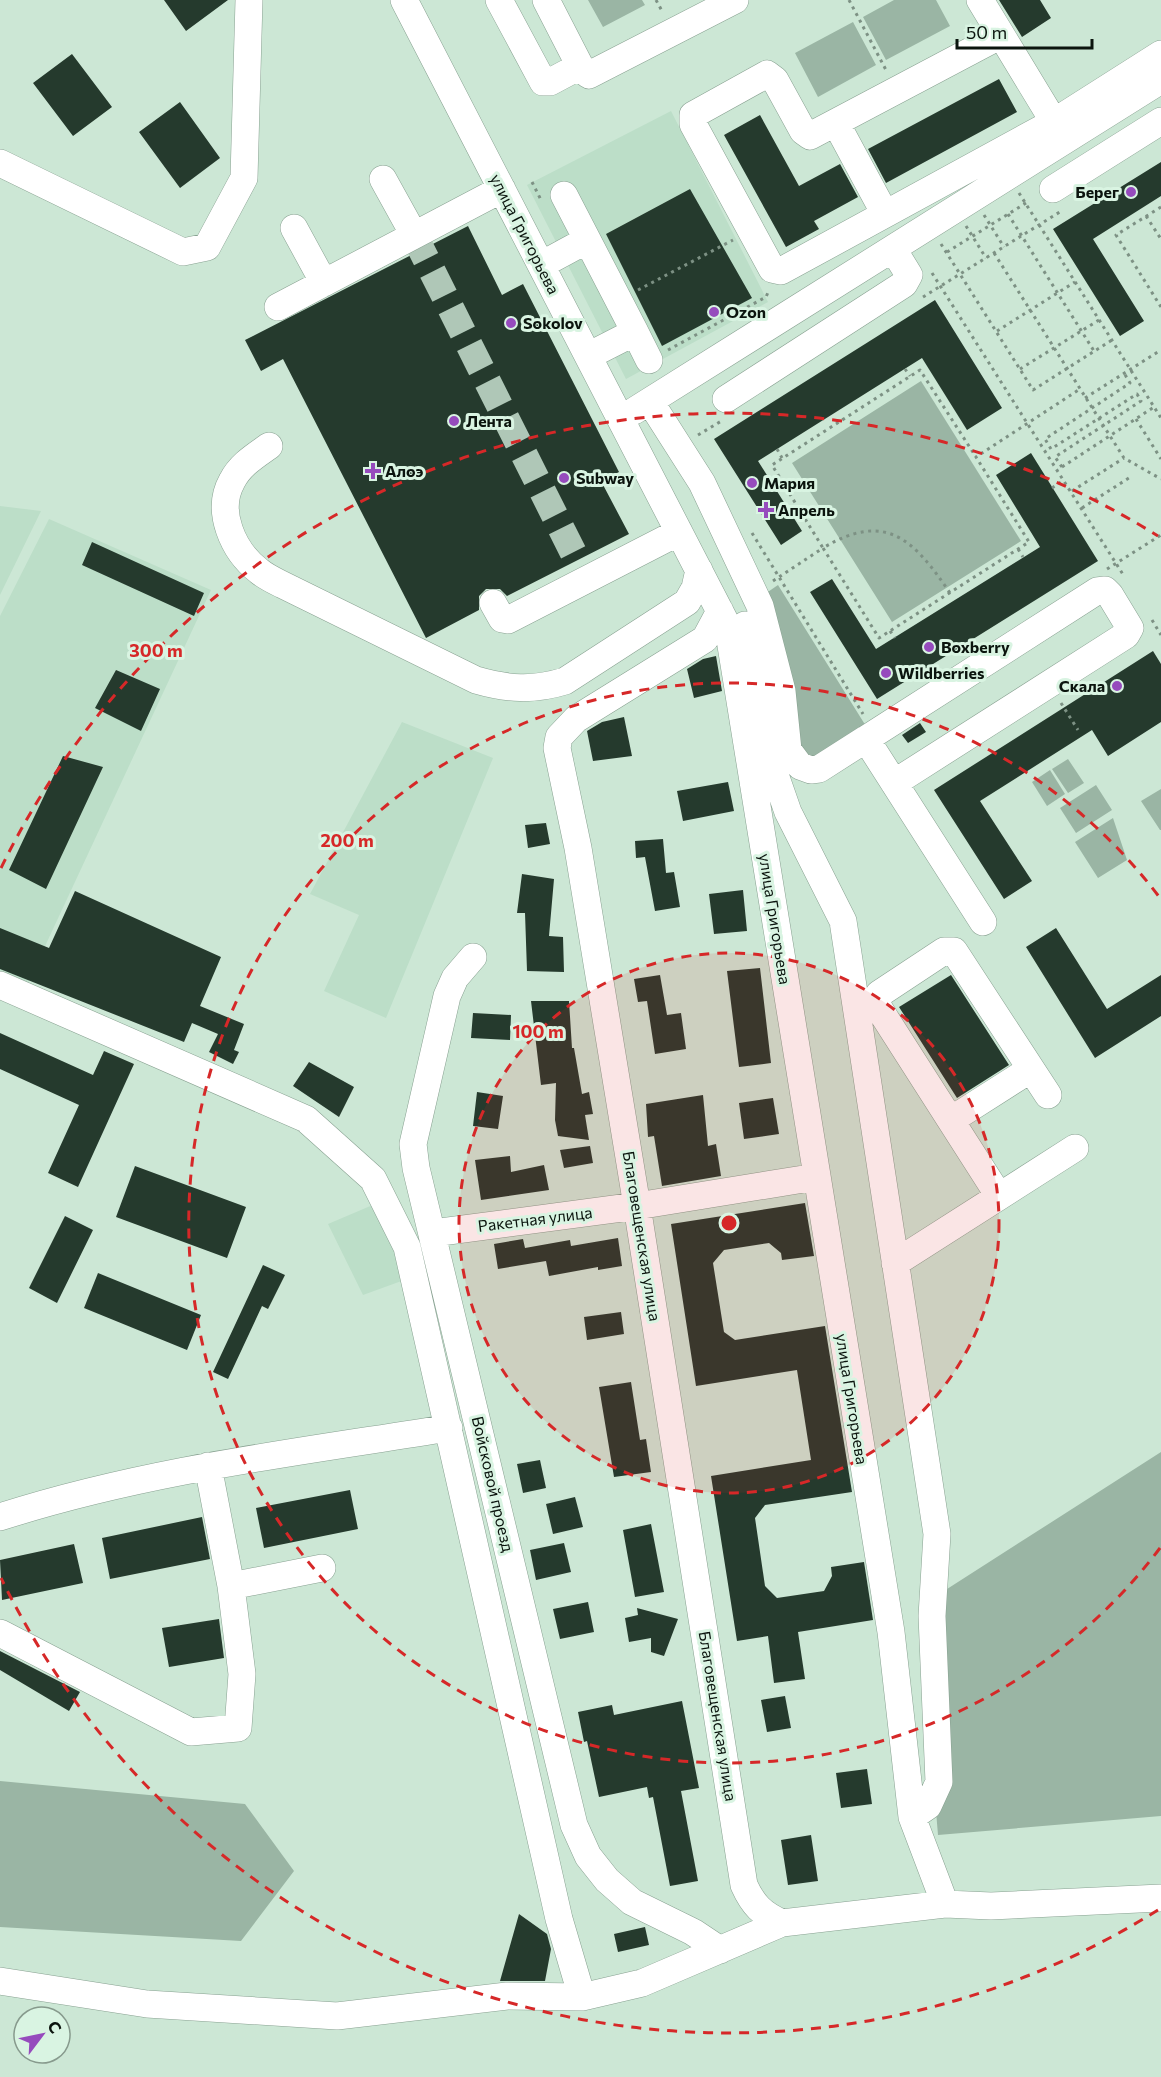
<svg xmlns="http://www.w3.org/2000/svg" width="1161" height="2077" font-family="Commissioner,sans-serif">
	<rect width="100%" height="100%" fill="#cce7d5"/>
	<path fill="#bcdec8" d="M 671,111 L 768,302 L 626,379 L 527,185 Z
		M 0,506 L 41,511 L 0,595 Z
		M 49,519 L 211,590 L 26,987 L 0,975 L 0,616 Z
		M 402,722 L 493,758 L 386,1018 L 324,991 L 359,915 L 310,894 Z
		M 375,1204 L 407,1279 L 363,1295 L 328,1224 Z"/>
	<path fill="#9ab5a4" d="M 588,0 L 642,0 L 645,5 L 603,27 Z
		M 894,0 L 936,0 L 950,26 L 886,60 L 863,17 Z
		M 853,22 L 876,65 L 818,97 L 795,53 Z
		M 921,381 L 1021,541 L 892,622 L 792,463 Z
		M 778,585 L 869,731 L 819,764 L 794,753 L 762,596 Z
		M 1068,759 L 1084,783 L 1068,793 L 1052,769 Z
		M 1050,770 L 1065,794 L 1047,806 L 1032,782 Z
		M 1096,785 L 1112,810 L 1076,833 L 1060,808 Z
		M 1161,789 L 1161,830 L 1160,830 L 1141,801 Z
		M 1113,818 L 1127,860 L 1098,878 L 1075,842 Z
		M 1161,1452 L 1161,1816 L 938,1835 L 919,1607 Z
		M 0,1781 L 245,1804 L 294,1871 L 241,1941 L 0,1927 Z"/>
	<path fill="#253a2d" d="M 164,0 L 228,0 L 186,31 Z
		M 999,0 L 1040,0 L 1051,18 L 1022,37 Z
		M 72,54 L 112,107 L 73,136 L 33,83 Z
		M 999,79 L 1017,112 L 886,183 L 868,149 Z
		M 180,102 L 220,158 L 180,188 L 139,132 Z
		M 760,115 L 799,186 L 840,164 L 858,197 L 814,221 L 819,229 L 786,247 L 724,135 Z
		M 1161,162 L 1161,196 L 1093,239 L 1144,321 L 1120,336 L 1053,229 Z
		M 690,189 L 752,298 L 662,346 L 606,234 Z
		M 468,226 L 502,295 L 523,284 L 619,472 L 601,481 L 629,534 L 507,596 L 500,589 L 486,589 L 479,596 L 479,610 L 426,638 L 283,359 L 261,371 L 245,340 Z
		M 935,300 L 1002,408 L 967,430 L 922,358 L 758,461 L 802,531 L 781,545 L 714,439 Z
		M 1031,453 L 1098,561 L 877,699 L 810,592 L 832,579 L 876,649 L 1040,547 L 996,475 Z
		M 92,542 L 204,593 L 194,616 L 82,565 Z
		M 1153,651 L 1161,664 L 1161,722 L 1108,756 L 1092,730 L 980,801 L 1032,881 L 1004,899 L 934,790 Z
		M 716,656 L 722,691 L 694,698 L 687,669 L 703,659 Z
		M 116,670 L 160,689 L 141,731 L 95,708 Z
		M 624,717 L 632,756 L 593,761 L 587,731 L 602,722 Z
		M 920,723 L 926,732 L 908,743 L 902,735 Z
		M 63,756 L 103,767 L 46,889 L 9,870 Z
		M 728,782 L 734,811 L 683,821 L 677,791 Z
		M 546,823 L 550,844 L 528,848 L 525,825 Z
		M 663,839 L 666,873 L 674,872 L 680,907 L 655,911 L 645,857 L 636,858 L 635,841 Z
		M 522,874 L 554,879 L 549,936 L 563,937 L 564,972 L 527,971 L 525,913 L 517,913 Z
		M 743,890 L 747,931 L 714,934 L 709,894 Z
		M 75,891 L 221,957 L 200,1006 L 244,1024 L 234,1050 L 239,1052 L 233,1064 L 209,1052 L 218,1034 L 192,1023 L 184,1042 L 0,969 L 0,928 L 49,948 Z
		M 1056,928 L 1107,1009 L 1161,975 L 1161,1016 L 1095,1058 L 1026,947 Z
		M 760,968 L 771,1063 L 739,1067 L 727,971 Z
		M 660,975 L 667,1015 L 681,1013 L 686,1049 L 655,1054 L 647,1001 L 638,1002 L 634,979 Z
		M 951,975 L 1009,1065 L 957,1098 L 899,1007 Z
		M 531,1001 L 569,1001 L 572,1048 L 574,1048 L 582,1094 L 589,1092 L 593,1114 L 585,1115 L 589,1140 L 558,1136 L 555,1120 L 556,1083 L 541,1085 Z
		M 473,1013 L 511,1015 L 510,1040 L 471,1038 Z
		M 0,1033 L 93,1075 L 104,1051 L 134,1064 L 78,1187 L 48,1173 L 79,1105 L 0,1069 Z
		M 309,1062 L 354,1087 L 339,1117 L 293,1086 Z
		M 477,1092 L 503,1096 L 498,1129 L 473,1126 Z
		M 703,1095 L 708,1146 L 716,1144 L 721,1176 L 662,1186 L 654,1136 L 648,1137 L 646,1104 Z
		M 773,1098 L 779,1134 L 744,1139 L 739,1103 Z
		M 590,1146 L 593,1163 L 564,1168 L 560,1150 Z
		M 510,1156 L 511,1172 L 544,1165 L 549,1190 L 481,1200 L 475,1160 Z
		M 135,1166 L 246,1207 L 227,1258 L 116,1217 Z
		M 805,1203 L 814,1256 L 782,1260 L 781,1253 L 769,1243 L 724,1250 L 713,1263 L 724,1332 L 735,1340 L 825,1326 L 852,1492 L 765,1505 L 755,1518 L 765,1586 L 777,1598 L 824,1591 L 832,1576 L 831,1567 L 864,1562 L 873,1620 L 798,1632 L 805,1679 L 774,1683 L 768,1636 L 737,1641 L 711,1476 L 811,1460 L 797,1370 L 696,1386 L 671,1224 Z
		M 65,1216 L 93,1230 L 57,1303 L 29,1288 Z
		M 618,1238 L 622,1266 L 598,1270 L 598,1267 L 549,1276 L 546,1261 L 498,1269 L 494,1244 L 523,1239 L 525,1248 L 570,1240 L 571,1246 Z
		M 263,1265 L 285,1275 L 268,1309 L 262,1306 L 228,1379 L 213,1372 Z
		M 98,1273 L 201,1315 L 187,1350 L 84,1308 Z
		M 621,1312 L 624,1334 L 587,1340 L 584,1317 Z
		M 631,1382 L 640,1440 L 646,1439 L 651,1472 L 614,1477 L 599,1387 Z
		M 540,1460 L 546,1488 L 523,1493 L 517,1464 Z
		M 350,1490 L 358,1529 L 264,1548 L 256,1508 Z
		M 575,1497 L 583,1527 L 553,1534 L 546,1504 Z
		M 202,1517 L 210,1559 L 110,1579 L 102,1538 Z
		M 651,1524 L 664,1592 L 635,1597 L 623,1530 Z
		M 564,1543 L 571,1572 L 536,1580 L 530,1550 Z
		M 74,1544 L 83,1583 L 2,1600 L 0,1560 Z
		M 588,1602 L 594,1632 L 560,1639 L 553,1609 Z
		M 637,1608 L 678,1619 L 664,1656 L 651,1652 L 651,1638 L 629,1642 L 625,1618 L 638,1615 Z
		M 219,1619 L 224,1658 L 169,1667 L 162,1628 Z
		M 0,1651 L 80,1692 L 69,1711 L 0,1670 Z
		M 785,1696 L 791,1728 L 767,1732 L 761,1700 Z
		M 682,1701 L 699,1788 L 681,1791 L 698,1881 L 670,1886 L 653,1797 L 649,1798 L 647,1787 L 599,1797 L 587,1741 L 584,1742 L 578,1712 L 612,1705 L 614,1715 Z
		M 867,1769 L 872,1804 L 841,1808 L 836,1773 Z
		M 811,1835 L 818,1881 L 788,1885 L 781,1840 Z
		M 519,1914 L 547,1934 L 551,1949 L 545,1981 L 500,1981 Z
		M 645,1927 L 649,1945 L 618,1952 L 614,1934 Z"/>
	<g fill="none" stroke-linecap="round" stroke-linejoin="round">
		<path stroke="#afc7b7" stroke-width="27" stroke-dasharray="27 14" stroke-linecap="butt" d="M 414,235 L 577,560"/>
		<g stroke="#88a191" stroke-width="28">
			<path id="minor" d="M 404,0 L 728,627 L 891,1632 L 912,1817 L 945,1904
				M 499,0 L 543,82 L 550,82 L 580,66
				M 546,0 L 582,70 L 589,75 L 735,0
				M 980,0 L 1054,122 L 781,271 L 772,269 L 693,124 L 693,115 L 767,74 L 775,80 L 803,131 L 810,136 L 1001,35
				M 1054,122 L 1161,54
				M 836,123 L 885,214
				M 0,163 L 183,252 L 207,247 L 244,178 L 249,0
				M 383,179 L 414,235
				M 1053,189 L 1161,121
				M 564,195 L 635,332 L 588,356
				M 294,228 L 324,283
				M 541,265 L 587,240
				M 278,307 L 502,189
				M 635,332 L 649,360
				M 726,399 L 904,284 L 909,275 L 893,249
				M 651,403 L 702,483 L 760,606 L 782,691 L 788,750 L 800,766 L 811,770 L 819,769 L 866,739 L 983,922
				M 634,411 L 1161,80
				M 269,446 C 255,456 240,465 232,481 C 215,511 233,551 259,571 C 266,577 275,581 283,585 L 476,680 C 507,689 533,691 565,681 L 687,602 L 695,588 L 699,570
				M 493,603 L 502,619 L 508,620 L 679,532
				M 720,611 L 705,639 L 576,719 L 559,737 L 557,748 L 578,848 L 637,1206 L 744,1885 C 753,1905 762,1914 782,1923
				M 745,625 L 772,766 L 788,812 L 843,921 L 937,1534 L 932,1616 L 939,1782 L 928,1806 L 912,1817
				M 866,739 L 1097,591 L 1105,590 L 1110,595 L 1130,628 L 1126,635 L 894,783
				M 473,957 L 455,978 L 447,996 L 413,1144 L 416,1168 L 574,1825 L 588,1856 L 607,1880 L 632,1902 L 693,1932 L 720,1950
				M 0,985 L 306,1119 L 373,1179 L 407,1247 L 559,1919 L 582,1997
				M 951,1120 L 1031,1069
				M 999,1196 L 880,1010 L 877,1003 L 879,994 L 944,951 L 954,951 L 1048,1095
				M 433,1233 L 637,1206 L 816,1177
				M 895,1263 L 1075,1148
				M 208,1466 L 231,1586
				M 0,1517 C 146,1470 299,1452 449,1428
				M 0,1633 L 191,1732 L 238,1728 L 242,1674 L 231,1586 L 322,1568
				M 0,1981 L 147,2004 L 337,2016 L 507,1996 L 582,1997 L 642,1983 L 782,1923 L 945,1904 L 991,1906 L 1161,1898"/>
		</g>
		<path stroke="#7d9184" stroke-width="3" stroke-dasharray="3 4.5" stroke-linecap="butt" d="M 656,0 L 662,11
			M 849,0 L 886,70
			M 532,182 L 542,202
			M 1019,193 L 1161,418
			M 1161,207 L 1116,235 L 1161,307
			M 1008,214 L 1094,351
			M 984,215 L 1004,247
			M 1146,216 L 1161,239
			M 966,226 L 986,258
			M 941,244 L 1033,390 L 1112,340
			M 947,252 L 1026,203
			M 994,253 L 1124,458 L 1161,479
			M 932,273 L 1124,576
			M 638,290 L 733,240
			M 923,297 L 1063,210
			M 997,331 L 1075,282
			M 668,350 L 766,297 L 769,290
			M 905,369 L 910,376
			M 1020,369 L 1099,320
			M 1085,398 L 1161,350
			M 1136,419 L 1161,459
			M 698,435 L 723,420
			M 777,449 L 782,458
			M 1062,467 L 1055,457 L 1141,401 L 1137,394 L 1051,449 L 1045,439 L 1130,383 L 1124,373
			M 1062,467 L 1154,407
			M 1052,488 L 1064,480
			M 1072,491 L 1124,458
			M 1082,508 L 1132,476
			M 752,533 L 863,714
			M 1018,549 L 1023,557
			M 1107,569 L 1161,535
			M 773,581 L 823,548 L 879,638 L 1029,542 L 976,457 L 1080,389
			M 950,593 C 914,540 886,510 823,548 L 772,465 L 920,370 L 976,457
			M 1152,620 L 1161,635
			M 890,631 L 895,638
			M 1061,703 L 1078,730"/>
		<use href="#minor" stroke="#fff" stroke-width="27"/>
	</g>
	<circle cx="729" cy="1223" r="270" fill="#d62828" fill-opacity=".12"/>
	<g fill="none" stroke="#d62828" stroke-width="3" stroke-dasharray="10 8">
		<circle cx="729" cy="1223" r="270"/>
		<path d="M1160 1548A540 540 0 1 1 1160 898"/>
		<path d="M1158 1910A810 810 0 0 1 1 1578M1 868A810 810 0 0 1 1158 536"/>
	</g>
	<g fill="#964bbd" stroke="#d9f4e2" stroke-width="2">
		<circle cx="1131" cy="192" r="6"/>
		<circle cx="714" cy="312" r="6"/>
		<circle cx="511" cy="323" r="6"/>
		<circle cx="454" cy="421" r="6"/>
		<path d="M370 462h6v6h6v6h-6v6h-6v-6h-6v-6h6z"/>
		<circle cx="564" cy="478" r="6"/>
		<circle cx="752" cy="483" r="6"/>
		<path d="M763 501h6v6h6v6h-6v6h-6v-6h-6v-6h6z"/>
		<circle cx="929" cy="647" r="6"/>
		<circle cx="886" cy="673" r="6"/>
		<circle cx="1117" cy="686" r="6"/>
	</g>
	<g text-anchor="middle" stroke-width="6" stroke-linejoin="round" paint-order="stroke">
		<g font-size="16" font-weight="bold" fill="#0b140e" stroke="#d9f4e2" text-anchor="start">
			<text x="1119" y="198" text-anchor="end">Берег</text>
			<text x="726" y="318">Ozon</text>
			<text x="523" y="329">Sokolov</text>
			<text x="466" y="427">Лента</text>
			<text x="385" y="477">Алоэ</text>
			<text x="576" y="484">Subway</text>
			<text x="764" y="489">Мария</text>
			<text x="778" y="516">Апрель</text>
			<text x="941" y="653">Boxberry</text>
			<text x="898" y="679">Wildberries</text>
			<text x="1105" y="692" text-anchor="end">Скала</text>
		</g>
		<g font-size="16" fill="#0b140e" stroke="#d9f4e2">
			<text transform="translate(525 234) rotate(63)" y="6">улица Григорьева</text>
			<text transform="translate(775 919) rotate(81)" y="6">улица Григорьева</text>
			<text transform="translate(535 1219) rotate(-7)" y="6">Ракетная улица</text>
			<text transform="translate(642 1236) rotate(81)" y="6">Благовещенская улица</text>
			<text transform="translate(852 1399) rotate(81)" y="6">улица Григорьева</text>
			<text transform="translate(493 1484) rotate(77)" y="6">Войсковой проезд</text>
			<text transform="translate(718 1716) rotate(81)" y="6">Благовещенская улица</text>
		</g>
	</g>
	<circle cx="729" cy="1223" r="9" fill="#d62828" stroke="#d9f4e2" stroke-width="3"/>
	<g font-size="18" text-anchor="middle" font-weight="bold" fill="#d62828" stroke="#d9f4e2" stroke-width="6" stroke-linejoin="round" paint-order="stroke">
		<text x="156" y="657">300 m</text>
		<text x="347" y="847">200 m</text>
		<text x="538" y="1038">100 m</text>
	</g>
	<g transform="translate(42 2035) rotate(58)"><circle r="28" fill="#d9f4e2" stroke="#879a8d" stroke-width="1.5"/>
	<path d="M0-4.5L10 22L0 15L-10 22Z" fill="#964bbd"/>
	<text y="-9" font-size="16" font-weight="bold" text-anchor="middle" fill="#0b140e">С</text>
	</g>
	<path d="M957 39v9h135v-9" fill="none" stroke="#0b140e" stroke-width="3"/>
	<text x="966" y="39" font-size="18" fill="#0b140e" stroke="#d9f4e2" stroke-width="4.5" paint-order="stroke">50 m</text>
</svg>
